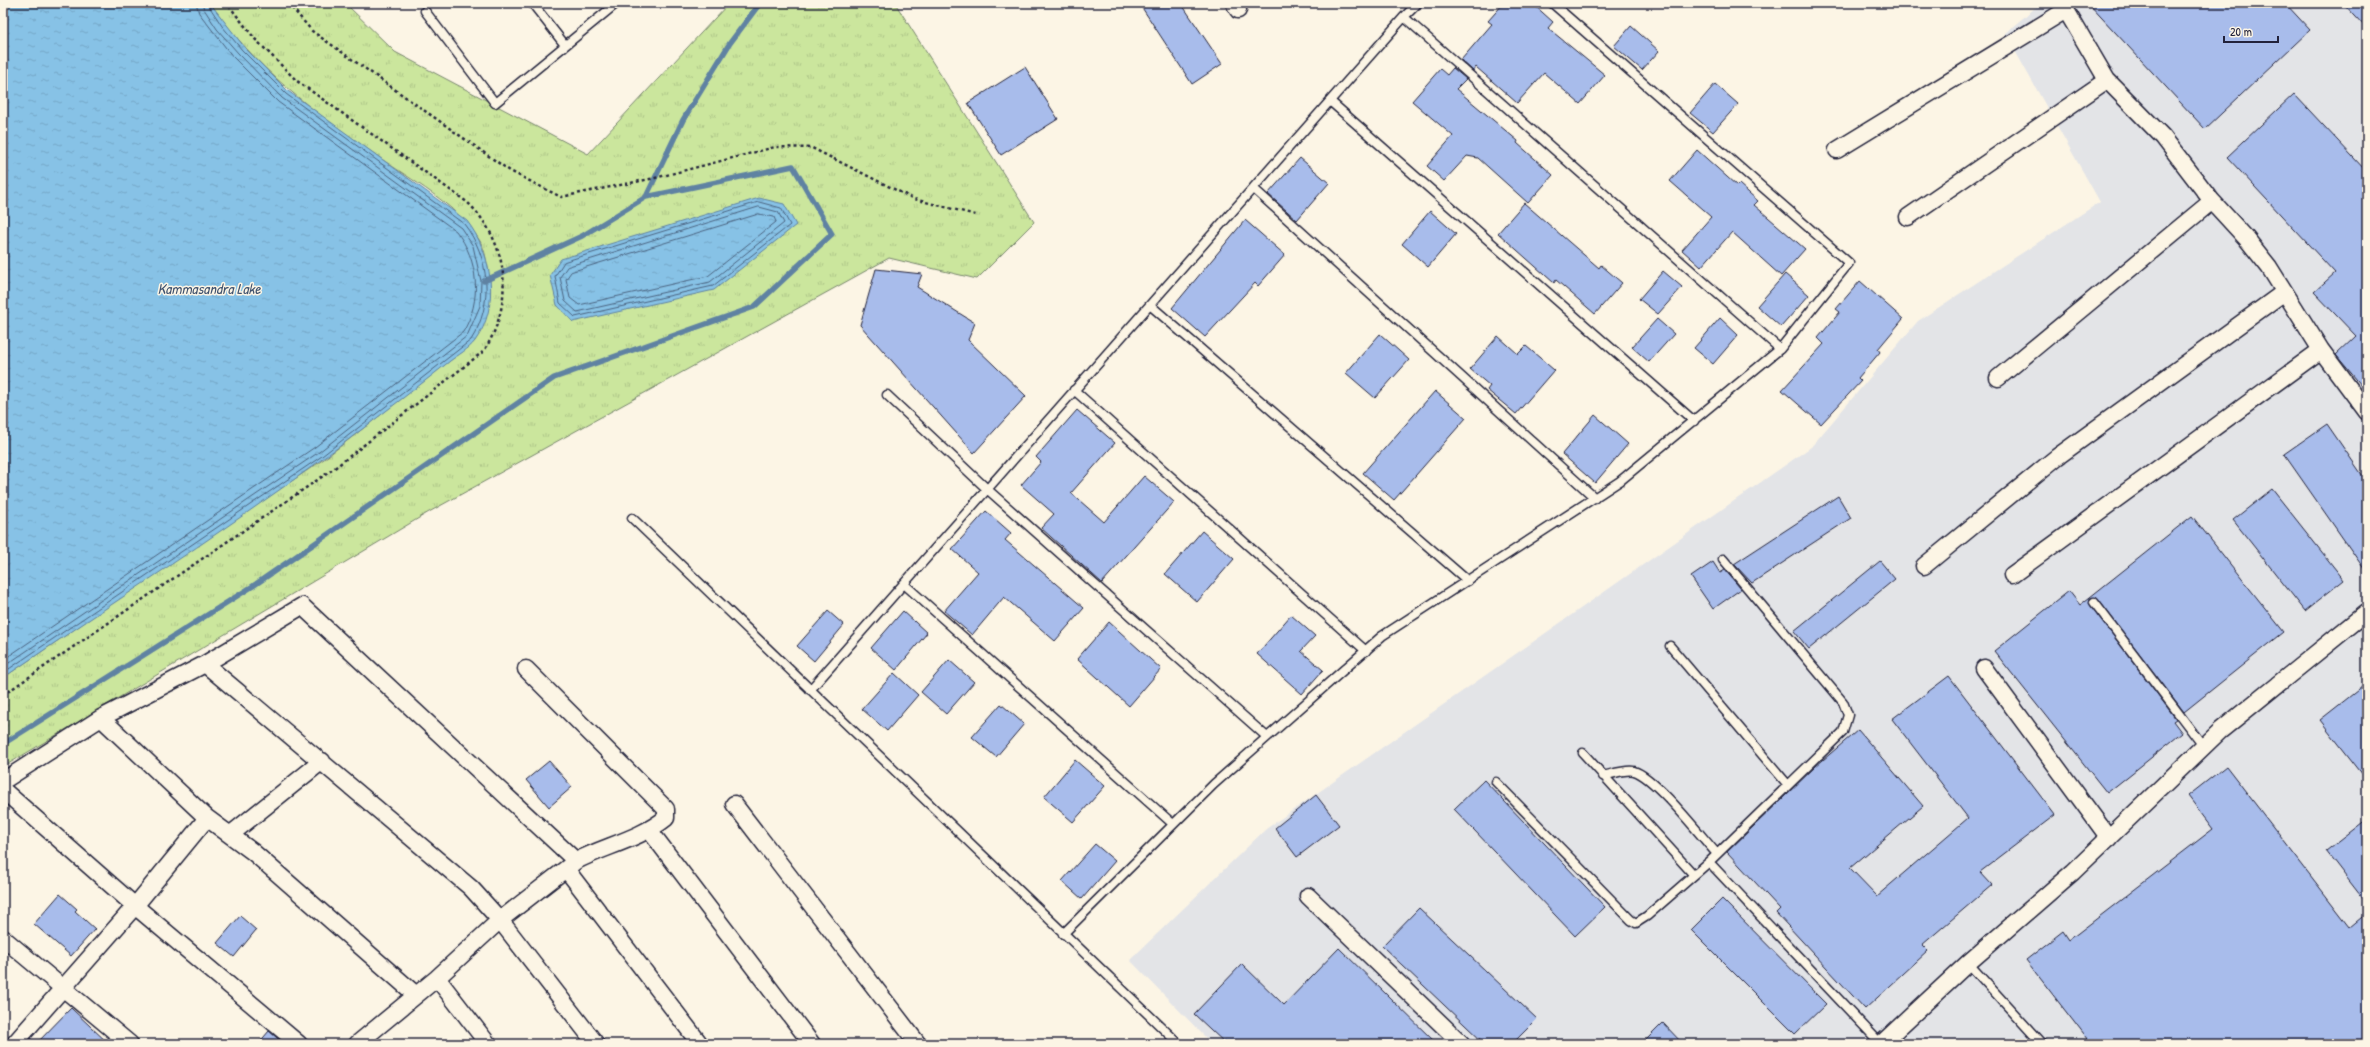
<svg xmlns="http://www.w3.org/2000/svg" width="2370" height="1047" font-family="'Patrick Hand',sans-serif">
	<defs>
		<pattern id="park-tufts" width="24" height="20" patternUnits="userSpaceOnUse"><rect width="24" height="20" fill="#cbe69d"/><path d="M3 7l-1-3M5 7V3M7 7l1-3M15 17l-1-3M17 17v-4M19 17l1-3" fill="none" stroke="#aec588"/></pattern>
		<pattern id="water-ripples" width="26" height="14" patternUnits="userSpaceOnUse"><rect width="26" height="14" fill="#87c2e6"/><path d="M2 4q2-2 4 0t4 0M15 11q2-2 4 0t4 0" fill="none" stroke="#74a6c6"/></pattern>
	</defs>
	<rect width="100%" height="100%" fill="#fcf5e5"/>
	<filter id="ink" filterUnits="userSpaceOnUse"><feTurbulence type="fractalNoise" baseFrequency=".025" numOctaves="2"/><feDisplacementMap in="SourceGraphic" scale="8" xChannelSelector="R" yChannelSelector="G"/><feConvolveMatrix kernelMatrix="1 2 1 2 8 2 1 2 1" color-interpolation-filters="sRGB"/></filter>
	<g filter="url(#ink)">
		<path fill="#e3e4e7" d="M 2041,3 L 2367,3 L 2367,1044 L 1212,1044 L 1130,960 L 1266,829 L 1811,447 L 1918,321 L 2100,202 L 2005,33 Z"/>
		<path fill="url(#park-tufts)" stroke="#76846c" d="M 210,3 L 345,3 L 395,52 L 588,154 L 729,3 L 895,3 L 1034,222 L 977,279 L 889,258 L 429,512 L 3,767 L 3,678 L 324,459 L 474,342 C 489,317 493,293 487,264 C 486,257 484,248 480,241 C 456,203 412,181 376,155 C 310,109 258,71 210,3 Z"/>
		<path fill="url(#water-ripples)" stroke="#5f82a2" d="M 3,3 L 210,3 L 245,48 L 288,91 L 467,221 C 492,253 501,306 475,341 C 469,349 458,355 450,361 C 429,378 407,395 386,411 C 263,507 131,590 3,678 Z
			M 759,198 L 784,204 L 796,225 L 714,290 L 573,322 L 557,305 L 550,275 L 561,259 Z"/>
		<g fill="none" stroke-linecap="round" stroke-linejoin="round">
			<path stroke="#4a627f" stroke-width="1" d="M 759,202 L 781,208 L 790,225 L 713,286 L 575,317 L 560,303 L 555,276 L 564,262 Z
				M 759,207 L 778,212 L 784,223 L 710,282 L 577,312 L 565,301 L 560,277 L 567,267 Z
				M 759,214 L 774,217 L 776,222 L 708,276 L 579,305 L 570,298 L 566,279 L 571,272 Z
				M 3,660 L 315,447 L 463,332 C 482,301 479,260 456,231 L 278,102 L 233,57 L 199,13 L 196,3
				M 3,667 L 319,452 L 467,336 L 480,306 L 481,281 L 473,246 L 461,228 L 282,98 L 238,53 L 217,29 L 204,9 L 202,3
				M 3,673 L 322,456 L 471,340 C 494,304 490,257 464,224 L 286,94 L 242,50 L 222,26 L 207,3"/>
			<path stroke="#5f82a2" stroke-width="5.5" d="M 646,197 L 683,120 L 730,43 L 760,3
				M 3,744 L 253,586 L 554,378 L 754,307 L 832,234 L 793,166 L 646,197 L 582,236 L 484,281"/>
		</g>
		<path fill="#a8bceb" stroke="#22223b" d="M 1139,3 L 1181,3 L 1222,64 L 1192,84 Z
			M 1504,3 L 1532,3 L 1553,22 L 1548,28 L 1605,75 L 1580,104 L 1544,73 L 1517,103 L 1476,67 L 1473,71 L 1461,60 L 1492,24 L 1488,21 Z
			M 2088,3 L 2285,3 L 2310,30 L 2205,129 Z
			M 2343,3 L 2367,3 L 2367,29 Z
			M 1631,26 L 1659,51 L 1642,70 L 1614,46 Z
			M 1025,67 L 1058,119 L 1001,155 L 968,103 Z
			M 1453,68 L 1466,79 L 1456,89 L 1518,141 L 1517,143 L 1553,175 L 1528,203 L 1478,158 L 1467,156 L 1444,181 L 1427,166 L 1453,136 L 1412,101 L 1440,69 L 1447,75 Z
			M 1715,84 L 1738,104 L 1713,132 L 1690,113 Z
			M 2294,94 L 2367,172 L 2367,392 L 2336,355 L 2356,336 L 2314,292 L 2335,273 L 2227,157 Z
			M 1697,150 L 1737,186 L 1739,184 L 1758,201 L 1754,205 L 1805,249 L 1781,276 L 1732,232 L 1701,267 L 1682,250 L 1711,217 L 1670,181 Z
			M 1300,158 L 1329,183 L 1297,220 L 1268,194 Z
			M 1524,203 L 1599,268 L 1601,265 L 1622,283 L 1595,314 L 1556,280 L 1554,283 L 1498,233 Z
			M 1430,211 L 1456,234 L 1428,267 L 1402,244 Z
			M 1245,220 L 1285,255 L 1258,286 L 1255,283 L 1205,337 L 1172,308 Z
			M 876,269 L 922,274 L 917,287 L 975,323 L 968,340 L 1026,396 L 974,453 L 860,325 Z
			M 1663,271 L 1682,287 L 1658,314 L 1639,299 Z
			M 1785,274 L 1809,295 L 1781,327 L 1757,306 Z
			M 1860,281 L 1903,319 L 1878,349 L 1880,352 L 1858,378 L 1861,381 L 1821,424 L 1782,390 L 1824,344 L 1818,338 L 1840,312 L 1836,309 Z
			M 1720,318 L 1738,335 L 1713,364 L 1694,348 Z
			M 1657,319 L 1674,334 L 1649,362 L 1632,347 Z
			M 1380,334 L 1409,360 L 1375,398 L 1346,373 Z
			M 1498,336 L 1518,354 L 1526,346 L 1554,370 L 1516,414 L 1487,390 L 1490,386 L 1470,369 Z
			M 1435,391 L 1466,418 L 1394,500 L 1363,473 Z
			M 1077,410 L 1115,443 L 1071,493 L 1104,522 L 1144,476 L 1174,502 L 1102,583 L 1041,528 L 1054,514 L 1021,485 L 1041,462 L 1036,457 Z
			M 1595,415 L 1628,444 L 1595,483 L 1562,454 Z
			M 2327,424 L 2367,482 L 2367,573 L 2284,454 Z
			M 2272,489 L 2344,580 L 2305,611 L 2233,520 Z
			M 1838,496 L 1851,518 L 1752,583 L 1734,564 Z
			M 986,511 L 1011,533 L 1005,540 L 1084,608 L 1055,641 L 1004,597 L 972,635 L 944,611 L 978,572 L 952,549 Z
			M 2192,516 L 2284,632 L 2184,712 L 2098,599 L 2090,598 L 2090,605 L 2176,719 L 2173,721 L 2182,733 L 2107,793 L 1994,651 L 2069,591 L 2080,605 Z
			M 1202,531 L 1234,559 L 1197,602 L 1165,574 Z
			M 1880,561 L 1895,579 L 1809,649 L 1794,631 Z
			M 1713,562 L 1720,573 L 1725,570 L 1741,589 L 1713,609 L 1691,577 Z
			M 828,611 L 844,625 L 814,661 L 797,646 Z
			M 903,611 L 927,633 L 896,670 L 871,648 Z
			M 1291,615 L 1315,636 L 1301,651 L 1323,670 L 1302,694 L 1257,654 Z
			M 1109,622 L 1161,669 L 1129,706 L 1077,659 Z
			M 949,660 L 974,682 L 946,714 L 921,692 Z
			M 894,673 L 918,695 L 887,731 L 862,709 Z
			M 1949,676 L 2055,815 L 1980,872 L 1992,885 L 1922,945 L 1928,951 L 1865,1009 L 1776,913 L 1780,909 L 1727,852 L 1816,766 L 1858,730 L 1923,806 L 1850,868 L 1877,896 L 1968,818 L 1892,719 Z
			M 2367,683 L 2367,780 L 2320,720 Z
			M 1001,704 L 1024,724 L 996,757 L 972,737 Z
			M 1075,760 L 1105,786 L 1073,822 L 1044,797 Z
			M 549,761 L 572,787 L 549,807 L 526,780 Z
			M 2226,766 L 2350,927 L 2367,913 L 2367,1044 L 2091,1044 L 2026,960 L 2063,931 L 2069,940 L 2213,829 L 2188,796 Z
			M 1484,780 L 1605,907 L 1575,936 L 1454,809 Z
			M 1316,795 L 1339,825 L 1297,857 L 1275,828 Z
			M 2367,819 L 2367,904 L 2326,851 Z
			M 1095,844 L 1115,861 L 1082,899 L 1062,881 Z
			M 60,894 L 77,909 L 75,911 L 95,929 L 71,956 L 34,924 Z
			M 1722,899 L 1826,1004 L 1795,1034 L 1691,930 Z
			M 1419,908 L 1537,1019 L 1512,1044 L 1485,1044 L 1382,946 Z
			M 240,916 L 256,930 L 234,957 L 217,943 Z
			M 1339,948 L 1437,1044 L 1226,1044 L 1194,1014 L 1242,964 L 1284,1005 Z
			M 71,1008 L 109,1044 L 36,1044 Z
			M 1663,1023 L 1683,1044 L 1642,1044 Z
			M 269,1031 L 284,1044 L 258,1044 Z"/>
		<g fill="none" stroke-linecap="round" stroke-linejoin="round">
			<g stroke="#22223b" stroke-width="11">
				<path id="service" d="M 532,3 L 565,45
					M 425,11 L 495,103 L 617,3
					M 1404,17 L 1418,3
					M 1330,101 L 1694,421
					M 1253,188 L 1595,498
					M 1150,305 L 1468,581
					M 1074,390 L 1366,651
					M 887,395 L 987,489 L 1267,737
					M 632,518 L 1179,1044
					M 904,584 L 1173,824
					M 2094,602 L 2204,747
					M 1670,646 L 1788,785
					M 810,690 L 1404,17 L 1780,349
					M 1583,753 L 1694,875
					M 1603,776 C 1612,774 1626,769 1634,771 C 1655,777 1701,836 1717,854
					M 1496,782 L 1631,920 L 1636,923 L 1647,916 L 1709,862 L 1843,732 L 1848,715 L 1843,702 L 1723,559
					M 1709,862 L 1881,1044
					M 1063,934 L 1214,784 L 1382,636 L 1620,481 L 1780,349 L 1849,263 L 1552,3
					M 1968,963 L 2042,1044"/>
			</g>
			<g stroke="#22223b" stroke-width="19">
				<path id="minor" d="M 1234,3 L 1238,10
					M 2066,3 L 2066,10 L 2107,80 L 2163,137 L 2212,201 L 2246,238 L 2269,267 L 2321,350 L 2367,412
					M 1837,150 L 2066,10
					M 1908,217 L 2107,80
					M 1998,378 L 2212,201
					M 1924,566 L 2057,457 L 2283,293
					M 2012,575 L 2321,350
					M 205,664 L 302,606 L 576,861 L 500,920 L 437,978 L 357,1044
					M 1984,668 L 2109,838
					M 526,669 L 666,809 L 666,818 C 640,839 605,846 576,861
					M 101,718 L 207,818 L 253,852 L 416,995
					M 3,781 L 101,718 L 205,664 L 471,888 L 500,920 L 596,1044
					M 3,790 L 135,906 L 299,1044
					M 734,804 L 918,1044
					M 650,831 L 812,1044
					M 230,835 L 322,761
					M 566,869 L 700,1044
					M 1308,896 L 1462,1044
					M 3,938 L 130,1044
					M 437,978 L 488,1044
					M 14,1044 L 135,906 L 207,818
					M 1881,1044 L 1968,963 L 2073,872 L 2220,731 L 2367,612"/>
			</g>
			<path stroke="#22223b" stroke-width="2.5" stroke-dasharray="3 3" stroke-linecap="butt" d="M 288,3 L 312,31 L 510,171 L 561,197 L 655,178 L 775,147 L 812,148 L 914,199 L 976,215
				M 3,695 L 332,470 L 484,351 C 515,302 509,242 467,202 L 297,81 L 255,39 L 227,3"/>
			<use href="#service" stroke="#fcf5e5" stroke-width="8"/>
			<use href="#minor" stroke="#fcf5e5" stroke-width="16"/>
		</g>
	</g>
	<g text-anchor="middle" stroke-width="3" stroke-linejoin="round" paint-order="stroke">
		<g font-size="15" font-style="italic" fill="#40526e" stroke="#fcf5e5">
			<text x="209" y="294">Kammasandra Lake</text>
		</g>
	</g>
	<rect width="2370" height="1047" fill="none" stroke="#fcf5e5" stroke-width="16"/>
	<rect x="8" y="8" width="2354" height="1031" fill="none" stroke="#22223b" stroke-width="1.5" filter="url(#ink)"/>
	<path d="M2224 36v6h54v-6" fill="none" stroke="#22223b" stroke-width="2"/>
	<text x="2230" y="36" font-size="12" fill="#22223b" stroke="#fcf5e5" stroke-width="3" paint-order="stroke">20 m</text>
</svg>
